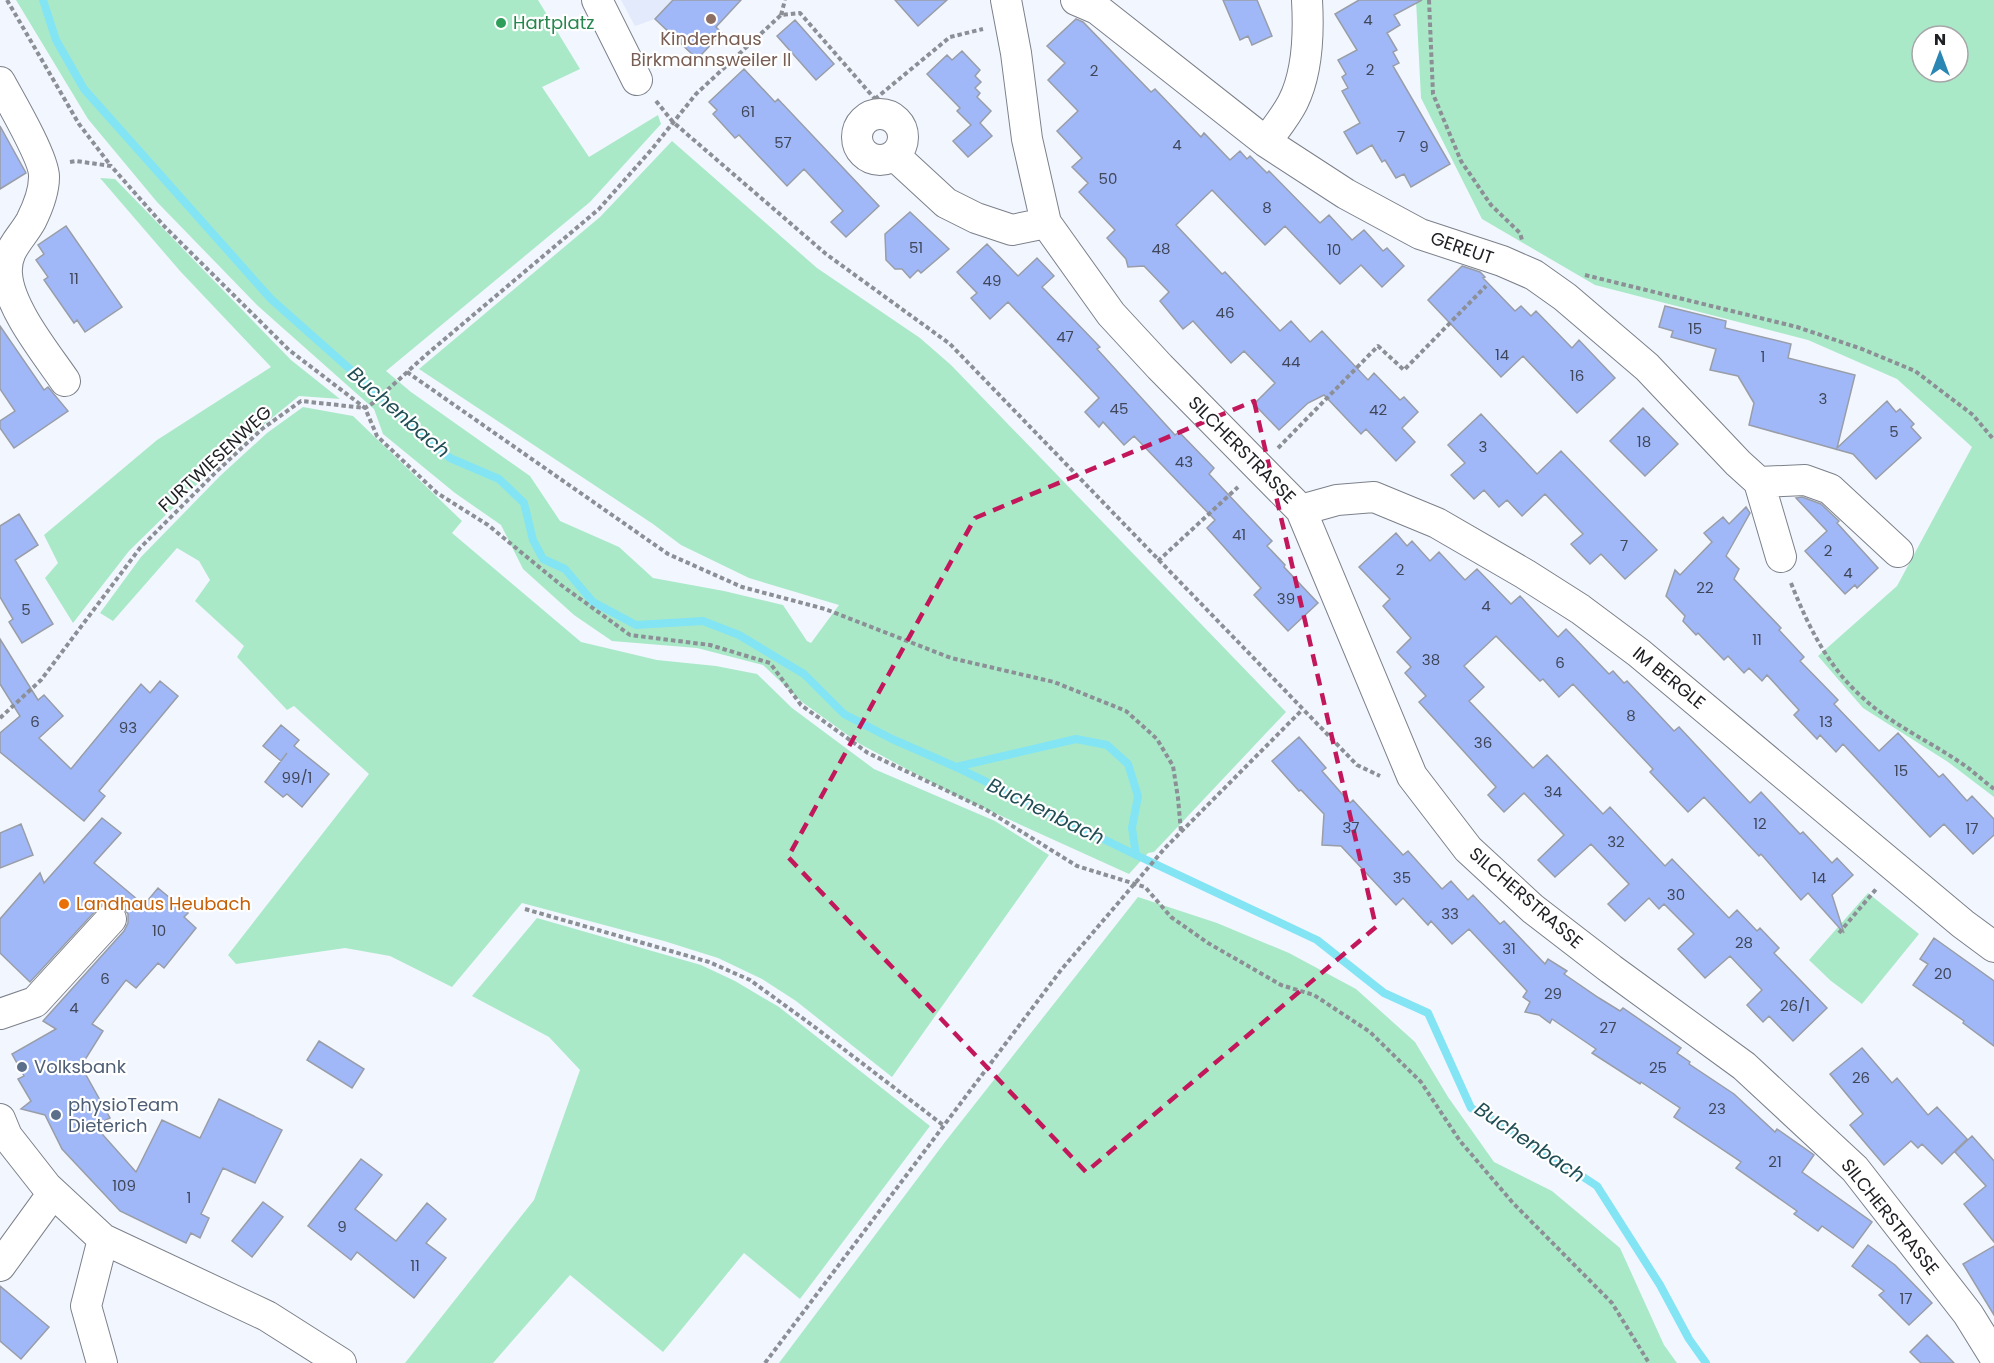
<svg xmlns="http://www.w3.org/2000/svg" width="1994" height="1363" font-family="Poppins,sans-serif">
	<rect width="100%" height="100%" fill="#f2f6ff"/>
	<path fill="#e3eafc" d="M 621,0 L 673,0 L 655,19 L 635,26 Z"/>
	<path fill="#aae9c8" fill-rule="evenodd" d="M 16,0 L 538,0 L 580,69 L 542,87 L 589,157 L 658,115 L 661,124 L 590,202 L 386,371 L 411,392 L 530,476 L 560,521 L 619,547 L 653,578 L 724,591 L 783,605 L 807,641 L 811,643 L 839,605 L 749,578 L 681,545 L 653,524 L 419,369 L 600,217 L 672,141 L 817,268 L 920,338 L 951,365 L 1286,712 L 1154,852 L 1148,853 L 1129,874 L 955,795 L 860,744 L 802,702 L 763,665 L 697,648 L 612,641 L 574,615 L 523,569 L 501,525 L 455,493 L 383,434 L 374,409 L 258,306 L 157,202 L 88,119 Z
		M 1416,0 L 1994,0 L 1994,797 L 1948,762 L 1863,708 L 1818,656 L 1897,586 L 1972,447 L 1897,379 L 1808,340 L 1595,285 L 1482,219 L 1421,98 ZM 1922,36 L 1958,36 L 1958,72 L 1922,72 Z
		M 100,178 L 115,179 L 291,360 L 340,399 L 299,396 L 230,452 L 129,551 L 73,623 L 45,578 L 58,563 L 44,535 L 157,440 L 271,367 L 180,271 Z
		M 303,407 L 353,416 L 462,521 L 452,533 L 581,642 L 657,660 L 716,666 L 757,674 L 792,708 L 874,769 L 995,821 L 1049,855 L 892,1077 L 796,1001 L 762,979 L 718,958 L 664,941 L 522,903 L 452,987 L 390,956 L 345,948 L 236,964 L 228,955 L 369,774 L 294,706 L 287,710 L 237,657 L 244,646 L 195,601 L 210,580 L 199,561 L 177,548 L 113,621 L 100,613 L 141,557 L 220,476 L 267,433 Z
		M 1868,893 L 1919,934 L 1862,1004 L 1831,981 L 1809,960 Z
		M 1138,897 L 1217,923 L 1289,953 L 1356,989 L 1415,1042 L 1448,1097 L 1494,1162 L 1552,1191 L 1620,1248 L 1664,1345 L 1677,1363 L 779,1363 L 945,1142 Z
		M 537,918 L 701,965 L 735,981 L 779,1007 L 930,1126 L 800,1299 L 744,1253 L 663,1352 L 570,1275 L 493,1363 L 405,1363 L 534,1200 L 580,1070 L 549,1037 L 472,996 Z"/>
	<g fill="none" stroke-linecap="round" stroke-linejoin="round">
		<path stroke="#83e4f4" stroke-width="8" d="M 43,0 L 56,40 L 84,89 L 271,299 L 450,458 L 499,479 L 524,503 L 533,540 L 543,559 L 565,569 L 593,602 L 636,625 L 703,621 L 739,635 L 804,674 L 844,714 L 892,739 L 956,767 L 1136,855 L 1317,940 L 1384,993 L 1428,1013 L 1471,1108 L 1505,1126 L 1597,1186 L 1660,1285 L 1689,1339 L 1706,1363
			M 956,767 L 1076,739 L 1107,745 L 1128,764 L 1138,796 L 1132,828 L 1136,855"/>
	</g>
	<path fill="#a0b8f7" stroke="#999da7" stroke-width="1.5" d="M 673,0 L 741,0 L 716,27 L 722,33 L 701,55 L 693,55 L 655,19 Z
		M 895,0 L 947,0 L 918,26 Z
		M 1223,0 L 1257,0 L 1272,36 L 1252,45 L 1248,36 L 1240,40 Z
		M 1359,0 L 1422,0 L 1394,15 L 1400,25 L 1387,33 L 1397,50 L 1393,52 L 1399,63 L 1393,66 L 1450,164 L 1411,187 L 1404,174 L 1396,178 L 1385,160 L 1382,162 L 1372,145 L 1357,154 L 1344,132 L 1360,123 L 1342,91 L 1348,88 L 1342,77 L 1346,74 L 1338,60 L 1357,50 L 1335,14 Z
		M 1076,19 L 1083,22 L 1151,92 L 1155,89 L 1201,137 L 1204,133 L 1230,160 L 1240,151 L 1247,159 L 1250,156 L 1267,173 L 1269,171 L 1320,223 L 1329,215 L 1352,240 L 1364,230 L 1383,251 L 1387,248 L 1404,266 L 1382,287 L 1361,265 L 1340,284 L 1285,226 L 1265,245 L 1212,190 L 1176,225 L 1222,274 L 1225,272 L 1280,331 L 1291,321 L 1310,342 L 1322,331 L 1368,380 L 1374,373 L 1400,400 L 1404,397 L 1418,412 L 1402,428 L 1415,442 L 1396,461 L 1366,429 L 1361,434 L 1324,395 L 1308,403 L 1279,430 L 1254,404 L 1275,383 L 1244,351 L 1231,363 L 1193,321 L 1183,329 L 1160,301 L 1169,292 L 1144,266 L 1128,267 L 1126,259 L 1107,238 L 1115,230 L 1079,192 L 1088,183 L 1072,167 L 1082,158 L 1057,131 L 1078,111 L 1048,80 L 1065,63 L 1047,46 Z
		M 795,20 L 834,64 L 816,80 L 777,36 Z
		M 962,51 L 980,70 L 975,76 L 981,82 L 975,88 L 980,93 L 977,97 L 991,111 L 980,123 L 992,136 L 968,157 L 953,141 L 971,125 L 957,111 L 960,108 L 927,74 L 947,55 L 952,60 Z
		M 744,69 L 775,102 L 778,99 L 879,206 L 846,237 L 831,222 L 843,211 L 804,169 L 787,186 L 739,135 L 735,138 L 713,114 L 717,110 L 709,102 Z
		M 0,126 L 26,173 L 0,189 Z
		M 910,212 L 949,249 L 921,273 L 918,270 L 910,278 L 902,269 L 895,269 L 886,260 L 885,234 Z
		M 66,226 L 122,307 L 85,332 L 77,320 L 74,323 L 44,280 L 48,277 L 36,260 L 44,254 L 38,245 Z
		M 987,244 L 1018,276 L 1037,258 L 1054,276 L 1042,287 L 1100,347 L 1097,349 L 1175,435 L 1179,432 L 1214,468 L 1209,474 L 1272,541 L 1267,546 L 1285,565 L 1284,567 L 1318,603 L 1288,631 L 1254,595 L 1261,588 L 1207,528 L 1215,520 L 1134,436 L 1124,445 L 1103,422 L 1099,427 L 1085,412 L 1099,398 L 1008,302 L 990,319 L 971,298 L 977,293 L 957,272 Z
		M 1462,266 L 1480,272 L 1485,277 L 1483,278 L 1515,311 L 1521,306 L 1531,316 L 1536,311 L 1572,348 L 1579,340 L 1615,378 L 1577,413 L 1523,356 L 1501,377 L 1428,300 Z
		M 1665,306 L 1726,321 L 1725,328 L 1791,344 L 1788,358 L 1855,375 L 1837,448 L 1887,401 L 1896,412 L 1900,409 L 1914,424 L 1911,427 L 1921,438 L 1876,479 L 1853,454 L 1749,425 L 1754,403 L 1738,376 L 1710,370 L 1716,349 L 1671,337 L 1673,331 L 1659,327 Z
		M 0,326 L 44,390 L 48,387 L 68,411 L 14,448 L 0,428 L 0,421 L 15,411 L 0,389 Z
		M 1643,408 L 1678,444 L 1645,476 L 1610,441 Z
		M 1481,414 L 1537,474 L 1561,451 L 1657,550 L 1625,579 L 1601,554 L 1590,564 L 1571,544 L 1583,534 L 1545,494 L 1522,516 L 1507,500 L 1499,507 L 1484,490 L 1474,499 L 1451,475 L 1465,463 L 1448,445 Z
		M 1802,497 L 1821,504 L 1839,521 L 1837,523 L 1878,568 L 1857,588 L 1855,585 L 1845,594 L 1805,551 L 1827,531 L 1796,498 Z
		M 1746,507 L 1750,513 L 1726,556 L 1739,569 L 1734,579 L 1781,628 L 1779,630 L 1804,657 L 1800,661 L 1838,700 L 1834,704 L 1879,751 L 1898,733 L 1939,777 L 1943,774 L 1967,801 L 1972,796 L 1994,819 L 1994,835 L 1973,854 L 1944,824 L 1930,837 L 1843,744 L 1836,752 L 1820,735 L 1817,739 L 1794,715 L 1799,710 L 1767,675 L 1762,681 L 1749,668 L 1744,673 L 1728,656 L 1724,660 L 1698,633 L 1696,635 L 1683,621 L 1685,616 L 1666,596 L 1675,570 L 1680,575 L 1712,542 L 1704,533 L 1723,517 L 1729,524 Z
		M 19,514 L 38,545 L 15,560 L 53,624 L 22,643 L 9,622 L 13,619 L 0,597 L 0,526 Z
		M 1396,533 L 1407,546 L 1412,541 L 1430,561 L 1439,552 L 1465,580 L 1477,569 L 1511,604 L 1520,596 L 1558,637 L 1566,629 L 1609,674 L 1613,671 L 1624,683 L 1627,681 L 1674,731 L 1679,727 L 1750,803 L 1761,792 L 1800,834 L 1803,832 L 1832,863 L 1837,858 L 1853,875 L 1832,895 L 1844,933 L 1808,893 L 1801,900 L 1761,854 L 1759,856 L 1704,797 L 1688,812 L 1650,772 L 1653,769 L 1573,684 L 1559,697 L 1543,679 L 1540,681 L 1496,636 L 1464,666 L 1484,687 L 1469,701 L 1533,768 L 1547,755 L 1603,814 L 1610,807 L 1665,866 L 1672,859 L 1729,918 L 1737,910 L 1757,931 L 1760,928 L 1779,948 L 1774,953 L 1827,1008 L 1793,1041 L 1769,1016 L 1763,1022 L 1747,1005 L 1762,990 L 1730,956 L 1705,978 L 1678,949 L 1694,934 L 1664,904 L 1659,909 L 1649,898 L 1625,921 L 1608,904 L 1629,884 L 1591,844 L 1555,877 L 1538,860 L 1564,835 L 1524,793 L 1504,812 L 1488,795 L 1496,787 L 1419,702 L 1426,696 L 1405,673 L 1411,667 L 1397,652 L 1411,638 L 1383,606 L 1390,599 L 1359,567 Z
		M 0,639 L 38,700 L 44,695 L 63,716 L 39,738 L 71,769 L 141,684 L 150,693 L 160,681 L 178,696 L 99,791 L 105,796 L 84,821 L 0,752 L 0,733 L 20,716 L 0,684 Z
		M 281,725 L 299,740 L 294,746 L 329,774 L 302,807 L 287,794 L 283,797 L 265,782 L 287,753 L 281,761 L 263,746 Z
		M 1299,737 L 1326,768 L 1322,771 L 1350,803 L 1353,800 L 1403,855 L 1408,851 L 1442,889 L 1451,881 L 1468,900 L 1473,895 L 1500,924 L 1504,921 L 1545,964 L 1548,959 L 1567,971 L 1564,974 L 1599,998 L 1620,1011 L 1623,1008 L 1681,1048 L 1677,1053 L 1690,1062 L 1689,1064 L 1734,1094 L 1775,1132 L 1777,1129 L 1814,1155 L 1802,1172 L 1872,1222 L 1853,1248 L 1822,1226 L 1818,1231 L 1794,1214 L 1797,1211 L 1736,1168 L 1741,1162 L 1674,1117 L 1680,1108 L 1641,1082 L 1640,1084 L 1592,1053 L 1596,1049 L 1552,1019 L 1550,1023 L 1539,1015 L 1525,1012 L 1530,1002 L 1523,997 L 1527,991 L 1469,929 L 1452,944 L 1431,921 L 1428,925 L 1403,898 L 1396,905 L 1341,846 L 1322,845 L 1324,814 L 1301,790 L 1299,791 L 1272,761 Z
		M 102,818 L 121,833 L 94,863 L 144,905 L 158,888 L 188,913 L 184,917 L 196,928 L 164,968 L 158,963 L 136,988 L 126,980 L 92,1024 L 103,1031 L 81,1066 L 110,1118 L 95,1126 L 136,1172 L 162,1120 L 200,1138 L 219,1099 L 282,1130 L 255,1183 L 223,1168 L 201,1214 L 209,1218 L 200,1238 L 191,1233 L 186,1243 L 120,1211 L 62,1149 L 45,1115 L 21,1109 L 31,1101 L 18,1079 L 24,1076 L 12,1054 L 56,1029 L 43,1021 L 124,931 L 128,923 L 128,914 L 123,907 L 115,902 L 106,902 L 99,907 L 30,982 L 0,953 L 0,919 L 40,873 L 44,883 Z
		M 21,824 L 33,855 L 0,868 L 0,833 Z
		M 1934,938 L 1994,981 L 1994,1046 L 1963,1023 L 1964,1021 L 1913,985 L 1928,964 L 1920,959 Z
		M 319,1041 L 364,1069 L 352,1088 L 307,1060 Z
		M 1862,1048 L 1892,1083 L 1897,1078 L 1928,1115 L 1937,1107 L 1967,1139 L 1942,1164 L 1922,1144 L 1918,1148 L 1911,1141 L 1884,1165 L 1850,1125 L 1863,1114 L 1830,1074 Z
		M 1972,1136 L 1994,1161 L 1994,1242 L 1964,1204 L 1986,1186 L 1955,1152 Z
		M 361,1159 L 382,1175 L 355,1209 L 396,1241 L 427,1203 L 446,1219 L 426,1243 L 446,1258 L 414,1298 L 357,1252 L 351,1260 L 308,1226 Z
		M 263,1202 L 283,1217 L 252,1257 L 232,1241 Z
		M 1868,1245 L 1895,1265 L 1932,1303 L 1909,1325 L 1879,1295 L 1884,1291 L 1852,1266 Z
		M 1994,1246 L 1994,1315 L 1963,1264 Z
		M 0,1286 L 49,1327 L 21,1359 L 0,1341 Z
		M 1927,1335 L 1954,1363 L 1921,1363 L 1910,1352 Z"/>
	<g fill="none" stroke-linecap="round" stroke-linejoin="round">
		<g stroke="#7c808a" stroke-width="32">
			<path id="minor" d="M 597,0 L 637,80
				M 1006,0 L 1016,53 L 1027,139 L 1046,223 L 1111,314 L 1160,367 L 1301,510 L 1412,776 L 1468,849 L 1533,909 L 1611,969 L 1744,1066 L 1855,1169 L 1968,1314 L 1994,1356
				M 1076,0 L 1097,9 L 1266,142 L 1346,194 L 1420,234 L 1502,261 L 1534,275 L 1565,297 L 1647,367 L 1738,463 L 1759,482 L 1781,557
				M 0,82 C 10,100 45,160 44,177 C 44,191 37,209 31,221 C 21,239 5,250 7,274 C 9,308 46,353 65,381
				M857 137a23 23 0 1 1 46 0a23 23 0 1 1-46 0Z
				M 1266,142 C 1275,129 1286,116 1293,102 C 1308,72 1309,34 1307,0
				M 895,156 L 946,203 L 976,218 L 1012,230 L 1046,223
				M 1759,482 L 1805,480 L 1830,489 L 1898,552
				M 1301,510 L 1337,500 L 1374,497 L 1437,523 L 1525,574 L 1580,609 L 1639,653 L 1963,924 L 1994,947
				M 0,1014 L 35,1002 L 111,919
				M 0,1119 L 7,1136 L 47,1187 L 103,1239 L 267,1316 L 341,1363
				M 0,1266 L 53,1193
				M 102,1363 L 86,1306 L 103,1239"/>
		</g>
		<path stroke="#8c8f95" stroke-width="4" stroke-dasharray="4.5 3" stroke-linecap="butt" d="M 7,0 L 79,124 L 111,166
			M 1429,0 L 1433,94 L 1461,161 L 1491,205 L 1520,233 L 1522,240
			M 781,15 L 785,0
			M 875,99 L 950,37 L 983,29
			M 656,101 L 673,122 L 826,254 L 950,344 L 1357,765 L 1380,776
			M 70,162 L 76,161 L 111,166 L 165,227 L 289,350 L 365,408 L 377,436 L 437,493 L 488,525 L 561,585 L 630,635 L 710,645 L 770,663 L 801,705 L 868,753 L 985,809 L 1077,866 L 1145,887 L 1171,917 L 1208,943 L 1281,985 L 1314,995 L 1370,1032 L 1421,1082 L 1460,1141 L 1513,1203 L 1612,1303 L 1649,1363
			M 1585,275 L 1797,327 L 1862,349 L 1915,371 L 1973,415 L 1994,440
			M 407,372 L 668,554 L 742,587 L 825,609 L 951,658 L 1054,682 L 1126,711 L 1157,739 L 1173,766 L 1178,798 L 1181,832
			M 1278,448 L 1378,346 L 1404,370 L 1486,286
			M 1158,561 L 1238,487
			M 1791,583 C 1808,626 1828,667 1863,698 C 1891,724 1927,740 1958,761 C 1971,769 1982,780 1994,789
			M 0,718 L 41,680 L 140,548 L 216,472 L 262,429 L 301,401 L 365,408 L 373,403 L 427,354 L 599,209 L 652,149 L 696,94 L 781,15 L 800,13 L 875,99 L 879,115
			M 525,909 L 709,962 L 750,980 L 816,1028 L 943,1125
			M 1839,933 L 1877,888
			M 765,1363 L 1061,970 L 1165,848 L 1302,710"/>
		<use href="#minor" stroke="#fff" stroke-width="30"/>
	</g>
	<path fill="none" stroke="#c2185b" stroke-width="4.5" stroke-dasharray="12 8" stroke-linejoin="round" d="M 1254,401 L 1376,927 L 1086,1172 L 788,857 L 975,518 Z"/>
	<circle fill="#8d6e63" stroke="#fff" stroke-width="2" cx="711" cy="19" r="6"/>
	<circle fill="#2e9e5b" stroke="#fff" stroke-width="2" cx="501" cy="23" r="6"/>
	<circle fill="#e8710a" stroke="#fff" stroke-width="2" cx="64" cy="904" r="6"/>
	<g fill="#5c6f8a" stroke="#fff" stroke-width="2">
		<circle cx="22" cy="1067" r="6"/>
		<circle cx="56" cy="1115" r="6"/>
	</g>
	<g text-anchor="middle" stroke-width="4.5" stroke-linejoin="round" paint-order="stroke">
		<g font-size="15" fill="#40475a">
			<text x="1368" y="25">4</text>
			<text x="1370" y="75">2</text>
			<text x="1094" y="76">2</text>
			<text x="748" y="117">61</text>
			<text x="1401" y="142">7</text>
			<text x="783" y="148">57</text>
			<text x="1177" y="150">4</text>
			<text x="1424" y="152">9</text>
			<text x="1108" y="184">50</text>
			<text x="1267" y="213">8</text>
			<text x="916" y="253">51</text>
			<text x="1161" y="254">48</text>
			<text x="1334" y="255">10</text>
			<text x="74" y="284">11</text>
			<text x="992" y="286">49</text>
			<text x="1225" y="318">46</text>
			<text x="1695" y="334">15</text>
			<text x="1065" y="342">47</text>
			<text x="1502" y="360">14</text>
			<text x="1763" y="362">1</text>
			<text x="1291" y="367">44</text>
			<text x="1577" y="381">16</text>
			<text x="1823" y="404">3</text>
			<text x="1119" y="414">45</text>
			<text x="1378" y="415">42</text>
			<text x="1894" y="437">5</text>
			<text x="1644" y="447">18</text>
			<text x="1483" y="452">3</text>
			<text x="1184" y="467">43</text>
			<text x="1239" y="540">41</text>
			<text x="1624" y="551">7</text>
			<text x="1828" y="556">2</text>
			<text x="1400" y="575">2</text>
			<text x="1848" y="578">4</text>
			<text x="1705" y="593">22</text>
			<text x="1286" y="604">39</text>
			<text x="1486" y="611">4</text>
			<text x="26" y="615">5</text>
			<text x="1757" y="645">11</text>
			<text x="1431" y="665">38</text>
			<text x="1560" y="668">6</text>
			<text x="1631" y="721">8</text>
			<text x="35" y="727">6</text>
			<text x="1826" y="727">13</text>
			<text x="128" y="733">93</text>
			<text x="1483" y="748">36</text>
			<text x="1901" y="776">15</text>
			<text x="297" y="783">99/1</text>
			<text x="1553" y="797">34</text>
			<text x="1760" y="829">12</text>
			<text x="1351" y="833">37</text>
			<text x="1972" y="834">17</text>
			<text x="1616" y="847">32</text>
			<text x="1402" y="883">35</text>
			<text x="1819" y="883">14</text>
			<text x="1676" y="900">30</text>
			<text x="1450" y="919">33</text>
			<text x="159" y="936">10</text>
			<text x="1744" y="948">28</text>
			<text x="1509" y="954">31</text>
			<text x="1943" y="979">20</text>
			<text x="105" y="984">6</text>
			<text x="1553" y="999">29</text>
			<text x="1795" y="1011">26/1</text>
			<text x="74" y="1013">4</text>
			<text x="1608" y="1033">27</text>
			<text x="1658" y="1073">25</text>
			<text x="1861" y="1083">26</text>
			<text x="1717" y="1114">23</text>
			<text x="1775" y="1167">21</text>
			<text x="124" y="1191">109</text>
			<text x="189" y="1203">1</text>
			<text x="342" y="1232">9</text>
			<text x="415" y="1271">11</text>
			<text x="1906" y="1304">17</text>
		</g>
		<g font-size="18" fill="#27864d" stroke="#fff" text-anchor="start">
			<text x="513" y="29">Hartplatz</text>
		</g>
		<g font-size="18" fill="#785e54" stroke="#fff">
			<text x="711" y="45">Kinderhaus<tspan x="711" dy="21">Birkmannsweiler II</tspan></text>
		</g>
		<g font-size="18" fill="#202125" stroke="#fff">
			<text transform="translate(1462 248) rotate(19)" y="6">GEREUT</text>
			<text transform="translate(1242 450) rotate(45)" y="6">SILCHERSTRASSE</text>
			<text transform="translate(215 459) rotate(-43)" y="6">FURTWIESENWEG</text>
			<text transform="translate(1669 678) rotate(39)" y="6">IM BERGLE</text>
			<text transform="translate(1526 898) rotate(41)" y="6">SILCHERSTRASSE</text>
			<text transform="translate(1890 1217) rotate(51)" y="6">SILCHERSTRASSE</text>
		</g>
		<g font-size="18" fill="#c56008" stroke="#fff" text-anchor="start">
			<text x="76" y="910">Landhaus Heubach</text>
		</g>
		<g font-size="18" fill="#4e5e75" stroke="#fff" text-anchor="start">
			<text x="34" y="1073">Volksbank</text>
			<text x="68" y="1111">physioTeam<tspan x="68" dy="21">Dieterich</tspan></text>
		</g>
		<g font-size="20" font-style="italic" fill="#224e55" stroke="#fff">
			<text transform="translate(399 412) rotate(41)" y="7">Buchenbach</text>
			<text transform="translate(1046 811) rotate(26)" y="7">Buchenbach</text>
			<text transform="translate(1530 1142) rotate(34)" y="7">Buchenbach</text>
		</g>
	</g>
	<g transform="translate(1940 54)"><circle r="28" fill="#ffffff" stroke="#a6a6a8" stroke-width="1.5"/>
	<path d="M0-4.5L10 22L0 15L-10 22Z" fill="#2a86b3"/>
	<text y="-9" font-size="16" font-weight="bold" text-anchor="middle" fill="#202125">N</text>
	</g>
</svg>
